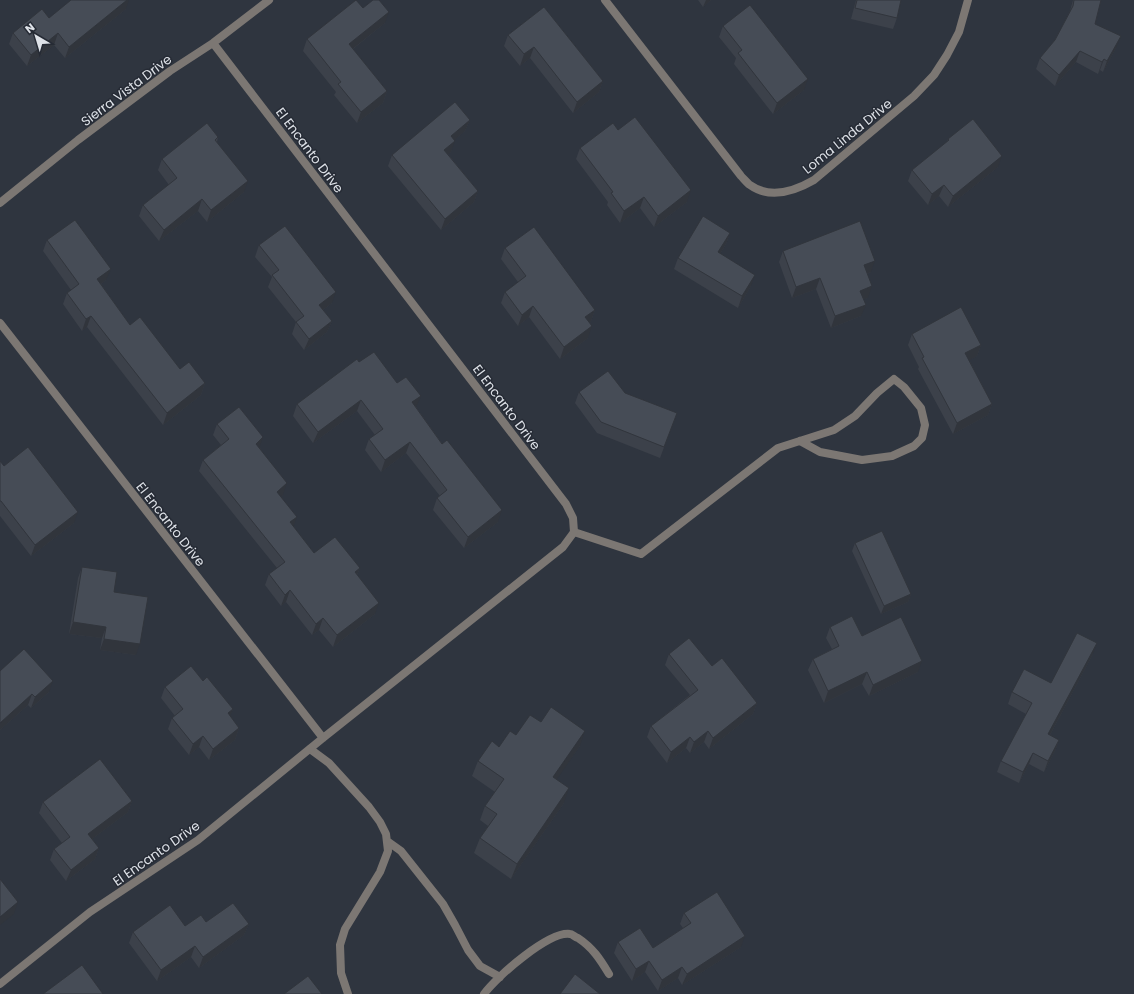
<svg xmlns="http://www.w3.org/2000/svg" width="1134" height="994" font-family="Poppins,sans-serif">
	<rect width="100%" height="100%" fill="#2f353f"/>
	<g fill="none" stroke-linecap="round" stroke-linejoin="round">
		<path stroke="#7c7773" stroke-width="8" d="M 574,532 L 641,554 L 778,448 L 834,430 L 855,416 L 877,393 L 894,379 L 904,387 L 921,408 L 925,425 L 922,438 L 914,446 L 892,456 L 862,460 L 820,452 L 800,441
			M 310,749 L 329,763 L 369,807 L 380,822 L 386,834 L 388,851 L 380,872 L 345,929 L 340,945 L 341,973 L 348,994
			M 387,841 L 401,851 L 443,904 L 455,925 L 468,950 L 480,966 L 500,977
			M 484,994 C 496,977 549,931 570,934 C 572,934 575,937 578,938 C 593,948 600,959 609,974"/>
		<path stroke="#7c7773" stroke-width="8" d="M 605,0 L 741,176 C 744,179 747,183 750,185 C 771,200 795,191 814,180 L 914,96 L 934,75 L 947,55 L 959,32 L 968,0
			M 0,203 L 78,140 L 170,71 L 213,43 L 269,0
			M 0,323 L 323,738
			M 0,984 L 90,912 L 198,840 L 323,738 L 563,547 L 574,532 L 573,518 L 566,504 L 213,43"/>
	</g>
	<path fill="#3c414a" d="M 698,0 L 711,0 L 703,7 Z
		M 856,0 L 901,0 L 897,18 L 893,29 L 851,19 Z
		M 1073,0 L 1101,0 L 1095,24 L 1116,48 L 1103,72 L 1100,70 L 1098,74 L 1076,62 L 1055,86 L 1036,69 L 1040,58 L 1055,40 L 1070,11 Z
		M 544,7 L 603,81 L 599,92 L 573,113 L 530,58 L 520,66 L 504,46 L 508,35 Z
		M 363,8 L 385,23 L 353,49 L 387,91 L 383,103 L 357,123 L 334,95 L 336,92 L 303,51 L 307,39 Z
		M 126,9 L 65,58 L 54,45 L 27,66 L 9,44 L 13,33 L 49,18 Z
		M 723,26 L 804,90 L 773,114 L 734,64 L 736,58 L 719,37 Z
		M 470,120 L 465,131 L 454,140 L 451,152 L 448,154 L 478,191 L 474,202 L 441,230 L 388,166 L 392,155 Z
		M 618,130 L 687,202 L 654,227 L 640,208 L 620,223 L 607,205 L 608,202 L 576,159 L 580,148 Z
		M 218,137 L 217,142 L 244,192 L 207,222 L 198,211 L 159,241 L 139,216 L 143,205 L 169,185 L 158,170 L 162,159 Z
		M 948,139 L 998,167 L 948,207 L 939,196 L 928,205 L 908,181 L 912,170 L 947,142 Z
		M 730,233 L 726,244 L 720,254 L 751,286 L 738,308 L 674,269 L 678,258 Z
		M 47,240 L 106,280 L 101,284 L 130,325 L 180,369 L 205,383 L 201,395 L 163,425 L 87,327 L 82,331 L 63,304 L 67,293 L 71,290 L 43,251 Z
		M 259,245 L 332,303 L 323,310 L 332,321 L 327,332 L 304,350 L 292,334 L 296,322 L 268,287 L 272,277 L 255,257 Z
		M 505,248 L 595,310 L 591,321 L 589,322 L 588,338 L 560,359 L 529,317 L 518,326 L 501,303 L 505,292 L 518,282 L 501,259 Z
		M 783,251 L 871,272 L 867,274 L 868,298 L 863,299 L 861,316 L 831,328 L 816,289 L 792,298 L 779,262 Z
		M 912,334 L 981,345 L 977,356 L 969,360 L 992,404 L 988,415 L 953,434 L 918,369 L 919,367 L 908,345 Z
		M 359,362 L 397,383 L 416,407 L 498,522 L 464,548 L 433,510 L 437,498 L 440,496 L 406,453 L 381,472 L 365,450 L 369,439 L 375,435 L 357,411 L 313,443 L 293,416 L 297,404 Z
		M 579,392 L 625,393 L 677,413 L 660,458 L 597,433 L 575,403 Z
		M 217,424 L 260,448 L 283,495 L 281,496 L 293,526 L 314,553 L 360,568 L 357,575 L 375,614 L 333,647 L 319,630 L 312,635 L 286,602 L 281,606 L 265,585 L 269,574 L 277,568 L 199,471 L 203,460 L 221,445 L 213,435 Z
		M 0,461 L 4,466 L 74,523 L 31,556 L 0,516 Z
		M 855,543 L 911,594 L 908,602 L 881,614 L 852,551 Z
		M 82,567 L 114,592 L 136,655 L 100,650 L 102,638 L 69,634 L 78,578 Z
		M 830,627 L 862,636 L 918,672 L 869,696 L 862,684 L 824,703 L 808,670 L 813,659 L 832,649 L 826,638 Z
		M 669,654 L 712,666 L 757,703 L 753,714 L 709,749 L 704,742 L 690,753 L 686,748 L 667,763 L 647,737 L 651,726 L 690,695 L 665,665 Z
		M 1093,654 L 1050,735 L 1059,740 L 1055,751 L 1044,772 L 1029,764 L 1019,783 L 997,772 L 1001,761 L 1026,714 L 1008,704 L 1012,692 L 1051,683 Z
		M 0,671 L 49,692 L 31,708 L 28,705 L 0,730 Z
		M 203,681 L 233,709 L 230,716 L 239,728 L 235,740 L 209,760 L 199,747 L 189,755 L 168,729 L 172,718 L 175,716 L 161,698 L 165,687 Z
		M 541,722 L 580,746 L 556,779 L 564,803 L 511,879 L 474,853 L 480,838 L 488,826 L 480,820 L 485,806 L 495,792 L 472,776 L 478,761 L 516,735 Z
		M 132,801 L 128,812 L 92,839 L 99,848 L 95,859 L 66,881 L 50,860 L 54,849 L 62,843 L 39,813 L 43,802 Z
		M 684,913 L 741,947 L 682,985 L 678,978 L 658,991 L 645,972 L 632,981 L 614,953 L 618,942 L 653,948 L 683,928 L 680,924 Z
		M 206,922 L 249,924 L 244,935 L 199,968 L 191,957 L 157,981 L 129,943 L 133,932 L 185,926 Z"/>
	<path fill="#31353c" d="M 127,0 L 129,0 L 126,9 L 65,58 L 69,47 Z
		M 706,0 L 711,0 L 703,7 Z
		M 389,12 L 385,23 L 345,55 L 349,44 Z
		M 58,33 L 54,45 L 27,66 L 31,55 Z
		M 1121,36 L 1116,48 L 1103,72 L 1107,61 Z
		M 534,47 L 530,58 L 520,66 L 524,54 Z
		M 1080,51 L 1076,62 L 1055,86 L 1059,75 Z
		M 1104,59 L 1100,70 L 1098,74 L 1102,62 Z
		M 808,79 L 804,90 L 773,114 L 777,103 Z
		M 603,81 L 599,92 L 573,113 L 577,102 Z
		M 387,91 L 383,103 L 357,123 L 361,112 Z
		M 470,120 L 465,131 L 446,147 L 451,136 Z
		M 455,141 L 451,152 L 440,161 L 444,150 Z
		M 1002,156 L 998,167 L 948,207 L 953,196 Z
		M 248,181 L 244,192 L 207,222 L 211,210 Z
		M 944,185 L 939,196 L 928,205 L 932,194 Z
		M 691,190 L 687,202 L 654,227 L 658,216 Z
		M 478,191 L 474,202 L 441,230 L 445,219 Z
		M 644,197 L 640,208 L 620,223 L 624,211 Z
		M 202,199 L 198,211 L 159,241 L 164,230 Z
		M 730,233 L 726,244 L 714,264 L 718,252 Z
		M 875,261 L 871,272 L 860,276 L 864,265 Z
		M 111,269 L 106,280 L 93,290 L 97,279 Z
		M 755,275 L 751,286 L 738,308 L 742,296 Z
		M 820,278 L 816,289 L 792,298 L 796,287 Z
		M 872,286 L 868,298 L 856,302 L 860,291 Z
		M 336,292 L 332,303 L 315,316 L 319,305 Z
		M 866,305 L 861,316 L 831,328 L 835,316 Z
		M 533,306 L 529,317 L 518,326 L 522,315 Z
		M 595,310 L 591,321 L 581,328 L 585,317 Z
		M 91,316 L 87,327 L 82,331 L 86,319 Z
		M 332,321 L 327,332 L 304,350 L 309,339 Z
		M 592,326 L 588,338 L 560,359 L 564,347 Z
		M 981,345 L 977,356 L 961,365 L 965,353 Z
		M 205,383 L 201,395 L 163,425 L 167,413 Z
		M 421,396 L 416,407 L 408,413 L 412,402 Z
		M 361,400 L 357,411 L 313,443 L 318,432 Z
		M 992,404 L 988,415 L 953,434 L 957,423 Z
		M 263,437 L 259,449 L 256,444 Z
		M 410,442 L 406,453 L 381,472 L 385,460 Z
		M 287,483 L 283,495 L 273,503 L 277,492 Z
		M 502,510 L 498,522 L 464,548 L 468,537 Z
		M 78,512 L 74,523 L 31,556 L 35,545 Z
		M 297,517 L 293,528 L 290,522 Z
		M 360,568 L 355,579 L 355,572 Z
		M 290,590 L 286,602 L 281,606 L 285,595 Z
		M 911,594 L 908,602 L 881,614 L 884,606 Z
		M 379,603 L 375,614 L 333,647 L 337,635 Z
		M 323,618 L 319,630 L 312,635 L 316,624 Z
		M 73,622 L 106,627 L 102,638 L 69,634 Z
		M 104,639 L 140,644 L 136,655 L 100,650 Z
		M 1097,643 L 1093,654 L 1044,746 L 1048,734 Z
		M 922,661 L 918,672 L 869,696 L 873,685 Z
		M 867,672 L 862,684 L 824,703 L 828,691 Z
		M 53,681 L 49,692 L 31,708 L 35,697 Z
		M 32,694 L 28,705 L 0,730 L 0,723 Z
		M 757,703 L 753,714 L 709,749 L 713,738 Z
		M 233,709 L 229,720 L 228,713 Z
		M 239,728 L 235,740 L 209,760 L 213,749 Z
		M 585,731 L 580,746 L 548,792 L 553,777 Z
		M 708,731 L 704,742 L 690,753 L 694,742 Z
		M 203,736 L 199,747 L 189,755 L 193,744 Z
		M 690,737 L 686,748 L 667,763 L 671,752 Z
		M 1059,740 L 1055,751 L 1044,772 L 1048,761 Z
		M 1033,753 L 1029,764 L 1019,783 L 1023,772 Z
		M 569,788 L 564,803 L 511,879 L 517,864 Z
		M 132,801 L 128,812 L 84,845 L 88,834 Z
		M 99,848 L 95,859 L 66,881 L 71,870 Z
		M 18,902 L 14,914 L 0,925 L 0,917 Z
		M 249,924 L 244,935 L 199,968 L 203,957 Z
		M 745,936 L 741,947 L 682,985 L 687,974 Z
		M 195,946 L 191,957 L 157,981 L 161,970 Z
		M 649,961 L 645,972 L 632,981 L 636,969 Z
		M 682,967 L 678,978 L 658,991 L 662,980 Z"/>
	<path fill="#464c56" stroke="#31353c" d="M 71,0 L 127,0 L 69,47 L 58,33 L 31,55 L 13,33 L 42,9 L 49,18 Z
		M 356,0 L 363,8 L 373,0 L 379,0 L 389,12 L 349,44 L 387,91 L 361,112 L 338,84 L 341,82 L 307,39 Z
		M 857,0 L 901,0 L 897,18 L 855,8 Z
		M 1074,0 L 1101,0 L 1095,24 L 1121,36 L 1107,61 L 1104,59 L 1102,62 L 1080,51 L 1059,75 L 1040,58 L 1055,40 L 1073,6 Z
		M 750,5 L 808,79 L 777,103 L 738,53 L 742,50 L 723,26 Z
		M 544,7 L 603,81 L 577,102 L 534,47 L 524,54 L 508,35 Z
		M 455,102 L 470,120 L 451,136 L 455,141 L 444,150 L 478,191 L 445,219 L 392,155 Z
		M 635,117 L 691,190 L 658,216 L 644,197 L 624,211 L 611,193 L 613,192 L 580,148 L 613,123 L 618,130 Z
		M 973,119 L 1002,156 L 953,196 L 944,185 L 932,194 L 912,170 L 949,140 L 948,139 Z
		M 207,123 L 218,137 L 215,140 L 248,181 L 211,210 L 202,199 L 164,230 L 143,205 L 177,178 L 162,159 Z
		M 703,216 L 730,233 L 718,252 L 755,275 L 742,296 L 678,258 Z
		M 75,220 L 111,269 L 97,279 L 130,325 L 140,317 L 180,369 L 189,362 L 205,383 L 167,413 L 91,316 L 86,319 L 67,293 L 79,284 L 47,240 Z
		M 860,221 L 875,261 L 864,265 L 872,286 L 860,291 L 866,305 L 835,316 L 820,278 L 796,287 L 783,251 Z
		M 285,226 L 336,292 L 319,305 L 332,321 L 309,339 L 296,322 L 304,316 L 272,275 L 279,270 L 259,245 Z
		M 534,227 L 595,310 L 585,317 L 592,326 L 564,347 L 533,306 L 522,315 L 505,292 L 526,276 L 505,248 Z
		M 961,307 L 981,345 L 965,353 L 992,404 L 957,423 L 922,358 L 924,357 L 912,334 Z
		M 374,352 L 397,383 L 406,377 L 421,396 L 412,402 L 442,444 L 447,440 L 502,510 L 468,537 L 437,498 L 447,490 L 410,442 L 385,460 L 369,439 L 383,429 L 361,400 L 318,432 L 297,404 L 357,359 L 359,362 Z
		M 608,371 L 625,393 L 677,413 L 664,447 L 601,422 L 579,392 Z
		M 239,407 L 263,437 L 256,444 L 287,483 L 277,492 L 297,517 L 290,522 L 314,553 L 335,537 L 360,568 L 355,572 L 379,603 L 337,635 L 323,618 L 316,624 L 290,590 L 285,595 L 269,574 L 285,562 L 203,460 L 229,439 L 217,424 Z
		M 28,447 L 78,512 L 35,545 L 1,501 L 0,501 L 0,461 L 4,466 Z
		M 882,531 L 911,594 L 884,606 L 855,543 Z
		M 82,567 L 117,572 L 114,592 L 148,597 L 140,644 L 104,639 L 106,627 L 73,622 Z
		M 852,616 L 862,636 L 901,617 L 922,661 L 873,685 L 867,672 L 828,691 L 813,659 L 839,646 L 830,627 Z
		M 1077,633 L 1097,643 L 1048,734 L 1059,740 L 1048,761 L 1033,753 L 1023,772 L 1001,761 L 1032,703 L 1012,692 L 1024,669 L 1051,683 Z
		M 689,638 L 712,666 L 722,658 L 757,703 L 713,738 L 708,731 L 694,742 L 690,737 L 671,752 L 651,726 L 698,690 L 669,654 Z
		M 24,649 L 53,681 L 35,697 L 32,694 L 0,723 L 0,671 Z
		M 191,666 L 203,681 L 207,677 L 233,709 L 228,713 L 239,728 L 213,749 L 203,736 L 193,744 L 172,718 L 183,709 L 165,687 Z
		M 551,707 L 585,731 L 553,777 L 569,788 L 517,864 L 480,838 L 497,814 L 485,806 L 504,779 L 478,761 L 492,741 L 499,747 L 510,731 L 516,735 L 530,715 L 541,722 Z
		M 100,759 L 132,801 L 88,834 L 99,848 L 71,870 L 54,849 L 70,837 L 43,802 Z
		M 0,879 L 18,902 L 0,917 Z
		M 717,892 L 745,936 L 687,974 L 682,967 L 662,980 L 649,961 L 636,969 L 618,942 L 640,928 L 653,948 L 691,923 L 684,913 Z
		M 233,903 L 249,924 L 203,957 L 195,946 L 161,970 L 133,932 L 170,905 L 185,926 L 201,915 L 206,922 Z
		M 82,965 L 103,994 L 43,994 Z
		M 575,974 L 600,994 L 560,994 Z
		M 308,976 L 322,994 L 284,994 Z"/>
	<g text-anchor="middle" stroke-width="3" stroke-linejoin="round" paint-order="stroke">
		<g font-size="13" fill="#dee2e8" stroke="#262b35">
			<text transform="translate(126 90) rotate(-37)" y="5">Sierra Vista Drive</text>
			<text transform="translate(847 136) rotate(-39)" y="5">Loma Linda Drive</text>
			<text transform="translate(310 150) rotate(53)" y="5">El Encanto Drive</text>
			<text transform="translate(507 407) rotate(53)" y="5">El Encanto Drive</text>
			<text transform="translate(171 524) rotate(52)" y="5">El Encanto Drive</text>
			<text transform="translate(156 853) rotate(-35)" y="5">El Encanto Drive</text>
		</g>
	</g>
	<g transform="translate(36 36) rotate(322)" stroke="#262b35" stroke-width="3" paint-order="stroke">
	<path d="M0-3L7 15L0 10L-7 15Z" fill="#dee2e8"/>
	<text y="-6" font-size="11" font-weight="bold" text-anchor="middle" fill="#dee2e8">N</text>
	</g>
</svg>
